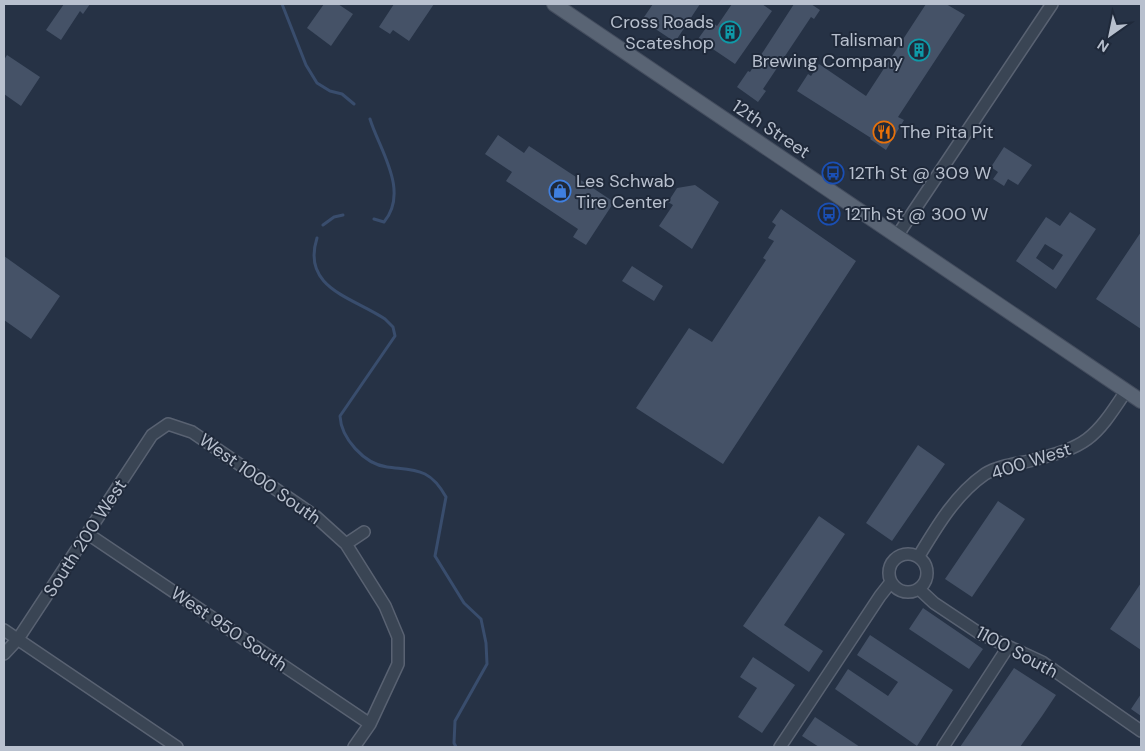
<svg xmlns="http://www.w3.org/2000/svg" width="1145" height="751" font-family="'DM Sans',sans-serif">
	<rect width="100%" height="100%" fill="#263245"/>
	<g fill="none" stroke-linecap="round" stroke-linejoin="round">
		<path stroke="#394d6d" stroke-width="3" d="M 282,4 L 306,65 L 317,83 L 330,91 L 342,94 L 354,104
			M 370,119 C 379,149 410,191 384,222 L 374,219
			M 323,225 L 334,217 L 343,215
			M 317,238 C 301,288 352,297 385,319 L 393,327 L 395,336 L 340,416 C 341,438 364,464 387,467 C 400,469 413,468 425,474 C 435,479 441,488 446,497 L 435,556 L 464,603 L 481,619 L 486,643 L 487,664 L 455,721 L 454,743 L 456,747"/>
	</g>
	<path fill="#455267" fill-rule="evenodd" d="M 64,4 L 90,4 L 83,14 L 80,11 L 61,40 L 46,30 Z
		M 324,4 L 338,4 L 353,14 L 331,46 L 307,28 Z
		M 394,4 L 434,4 L 409,41 L 393,30 L 390,34 L 379,27 Z
		M 653,4 L 700,4 L 675,42 L 642,20 Z
		M 732,4 L 762,4 L 772,11 L 735,64 L 698,39 L 711,21 L 717,26 Z
		M 794,4 L 811,4 L 820,10 L 814,19 L 811,17 L 763,89 L 766,91 L 758,102 L 737,87 L 748,71 L 750,72 Z
		M 926,4 L 946,4 L 965,15 L 898,117 L 904,120 L 886,150 L 870,139 L 871,138 L 797,91 L 808,74 L 811,76 L 819,64 L 866,96 Z
		M 7,55 L 40,77 L 21,106 L 4,94 L 4,60 Z
		M 498,135 L 524,153 L 529,146 L 614,202 L 586,245 L 573,237 L 578,229 L 506,181 L 512,172 L 485,154 Z
		M 1004,147 L 1032,165 L 1018,185 L 1008,179 L 1004,186 L 993,179 L 998,172 L 991,167 Z
		M 695,185 L 719,202 L 692,249 L 659,226 L 673,205 L 668,202 L 677,188 Z
		M 781,209 L 856,261 L 723,464 L 636,408 L 689,328 L 712,342 L 766,260 L 763,258 L 774,241 L 768,238 L 776,225 L 772,222 Z
		M 1070,212 L 1096,229 L 1056,289 L 1016,261 L 1046,217 L 1060,226 ZM 1045,244 L 1063,255 L 1053,270 L 1036,258 Z
		M 1141,232 L 1141,329 L 1096,299 Z
		M 4,256 L 60,296 L 31,339 L 4,320 Z
		M 632,266 L 663,286 L 654,301 L 622,281 Z
		M 918,445 L 945,464 L 892,541 L 866,523 Z
		M 998,501 L 1025,519 L 972,597 L 945,579 Z
		M 819,516 L 845,534 L 784,625 L 823,651 L 809,672 L 743,626 Z
		M 1141,583 L 1141,650 L 1110,629 Z
		M 923,608 L 983,649 L 969,669 L 909,629 Z
		M 870,635 L 953,690 L 917,746 L 835,689 L 848,669 L 888,696 L 898,682 L 857,655 Z
		M 753,657 L 795,685 L 762,733 L 738,717 L 757,688 L 740,677 Z
		M 1014,668 L 1056,695 L 1042,716 L 1020,747 L 960,747 Z
		M 1141,694 L 1141,716 L 1131,709 Z
		M 815,717 L 860,747 L 819,747 L 802,736 Z"/>
	<g fill="none" stroke-linecap="round" stroke-linejoin="round">
		<g stroke="#596272" stroke-width="14">
			<path id="minor" d="M 897,236 L 1052,4
				M 88,534 L 370,724
				M 346,544 L 364,532
				M889 573a19 19 0 1 1 38 0a19 19 0 1 1-38 0Z
				M 919,556 C 937,526 956,494 985,474 C 998,466 1015,464 1029,461 C 1087,447 1094,440 1126,391
				M 919,589 L 934,603 L 979,633 L 1042,662 L 1141,731
				M 4,630 L 177,747
				M 4,654 L 18,639 L 152,435 L 168,424 L 192,432 L 315,516 L 346,544 L 385,606 L 398,637 L 398,664 L 370,724 L 354,747
				M 780,747 L 880,596 L 891,582
				M 943,747 L 1008,647"/>
		</g>
		<g stroke="#444d5e" stroke-width="16">
			<path id="major" d="M 554,4 L 1141,401"/>
		</g>
		<use href="#minor" stroke="#3a4554" stroke-width="11"/>
		<use href="#major" stroke="#596474" stroke-width="14"/>
	</g>
	<defs>
		<g id="building-ring" transform="scale(1.125)"><circle r="9.5" fill="#1f293a" stroke="#0f9aa8" stroke-width="1.5"/><path d="M-4-6H4V6H1V3H-1V6H-4ZM-2.5-4.3h1.7v1.8h-1.7ZM.8-4.3h1.7v1.8H.8ZM-2.5-1h1.7V.8h-1.7ZM.8-1h1.7V.8H.8Z" fill="#0f9aa8"/></g>
		<g id="restaurant-ring" transform="scale(1.125)"><circle r="9.5" fill="#1f293a" stroke="#e8710a" stroke-width="1.5"/><path d="M-5-6h1v4h1v-4h1v4h1v-4h1v5L-1.5 .5V6h-2V.5L-5-1ZM5-6V6H3V1.5H1.5Q1.5-4 5-6Z" fill="#e8710a"/></g>
		<g id="bus-ring" transform="scale(1.125)"><circle r="9.5" fill="#1f293a" stroke="#1a4fb4" stroke-width="1.5"/><path d="M-5-6H5V4H4V6H2V4H-2V6H-4V4H-5ZM-3.5-4V0h7V-4ZM-3.5 1.2v1.5H-2V1.2ZM2 1.2v1.5H3.5V1.2Z" fill="#1a4fb4"/></g>
		<g id="shop-ring" transform="scale(1.125)"><circle r="9.5" fill="#1f293a" stroke="#3f7fe0" stroke-width="1.5"/><path d="M-5-2.5h2.3a2.7 3.5 0 0 1 5.4 0H5L5.5 6h-11ZM-1.5-2.5h3a1.5 2.3 0 0 0-3 0Z" fill="#3f7fe0"/></g>
	</defs>
	<g fill-rule="evenodd">
		<use href="#building-ring" x="730" y="32"/>
		<use href="#building-ring" x="919" y="50"/>
		<use href="#restaurant-ring" x="884" y="132"/>
		<use href="#bus-ring" x="833" y="173"/>
		<use href="#shop-ring" x="560" y="191"/>
		<use href="#bus-ring" x="829" y="214"/>
	</g>
	<g text-anchor="middle" stroke-width="4" stroke-linejoin="round" paint-order="stroke">
		<g font-size="18" fill="#b8c0ce" stroke="#1f293a" text-anchor="start">
			<text x="714" y="28" text-anchor="end">Cross Roads<tspan x="714" dy="21">Scateshop</tspan></text>
			<text x="903" y="46" text-anchor="end">Talisman<tspan x="903" dy="21">Brewing Company</tspan></text>
			<text x="900" y="138">The Pita Pit</text>
			<text x="849" y="179">12Th St @ 309 W</text>
			<text x="576" y="187">Les Schwab<tspan x="576" dy="21">Tire Center</tspan></text>
			<text x="845" y="220">12Th St @ 300 W</text>
		</g>
		<g font-size="18" fill="#b8c0ce" stroke="#1f293a">
			<text transform="translate(771 129) rotate(34)" y="6">12th Street</text>
			<text transform="translate(1031 461) rotate(-18)" y="6">400 West</text>
			<text transform="translate(260 479) rotate(35)" y="6">West 1000 South</text>
			<text transform="translate(85 538) rotate(-57)" y="6">South 200 West</text>
			<text transform="translate(229 629) rotate(34)" y="6">West 950 South</text>
			<text transform="translate(1017 652) rotate(28)" y="6">1100 South</text>
		</g>
	</g>
	<rect width="1145" height="751" fill="none" stroke="#b8c0ce" stroke-width="10"/>
	<g transform="translate(1110 35) rotate(213)" stroke="#1f293a" stroke-width="4" paint-order="stroke">
	<path d="M0-4L9 19L0 12L-9 19Z" fill="#b8c0ce"/>
	<text y="-8" font-size="14" font-weight="bold" text-anchor="middle" fill="#b8c0ce">N</text>
	</g>
</svg>
